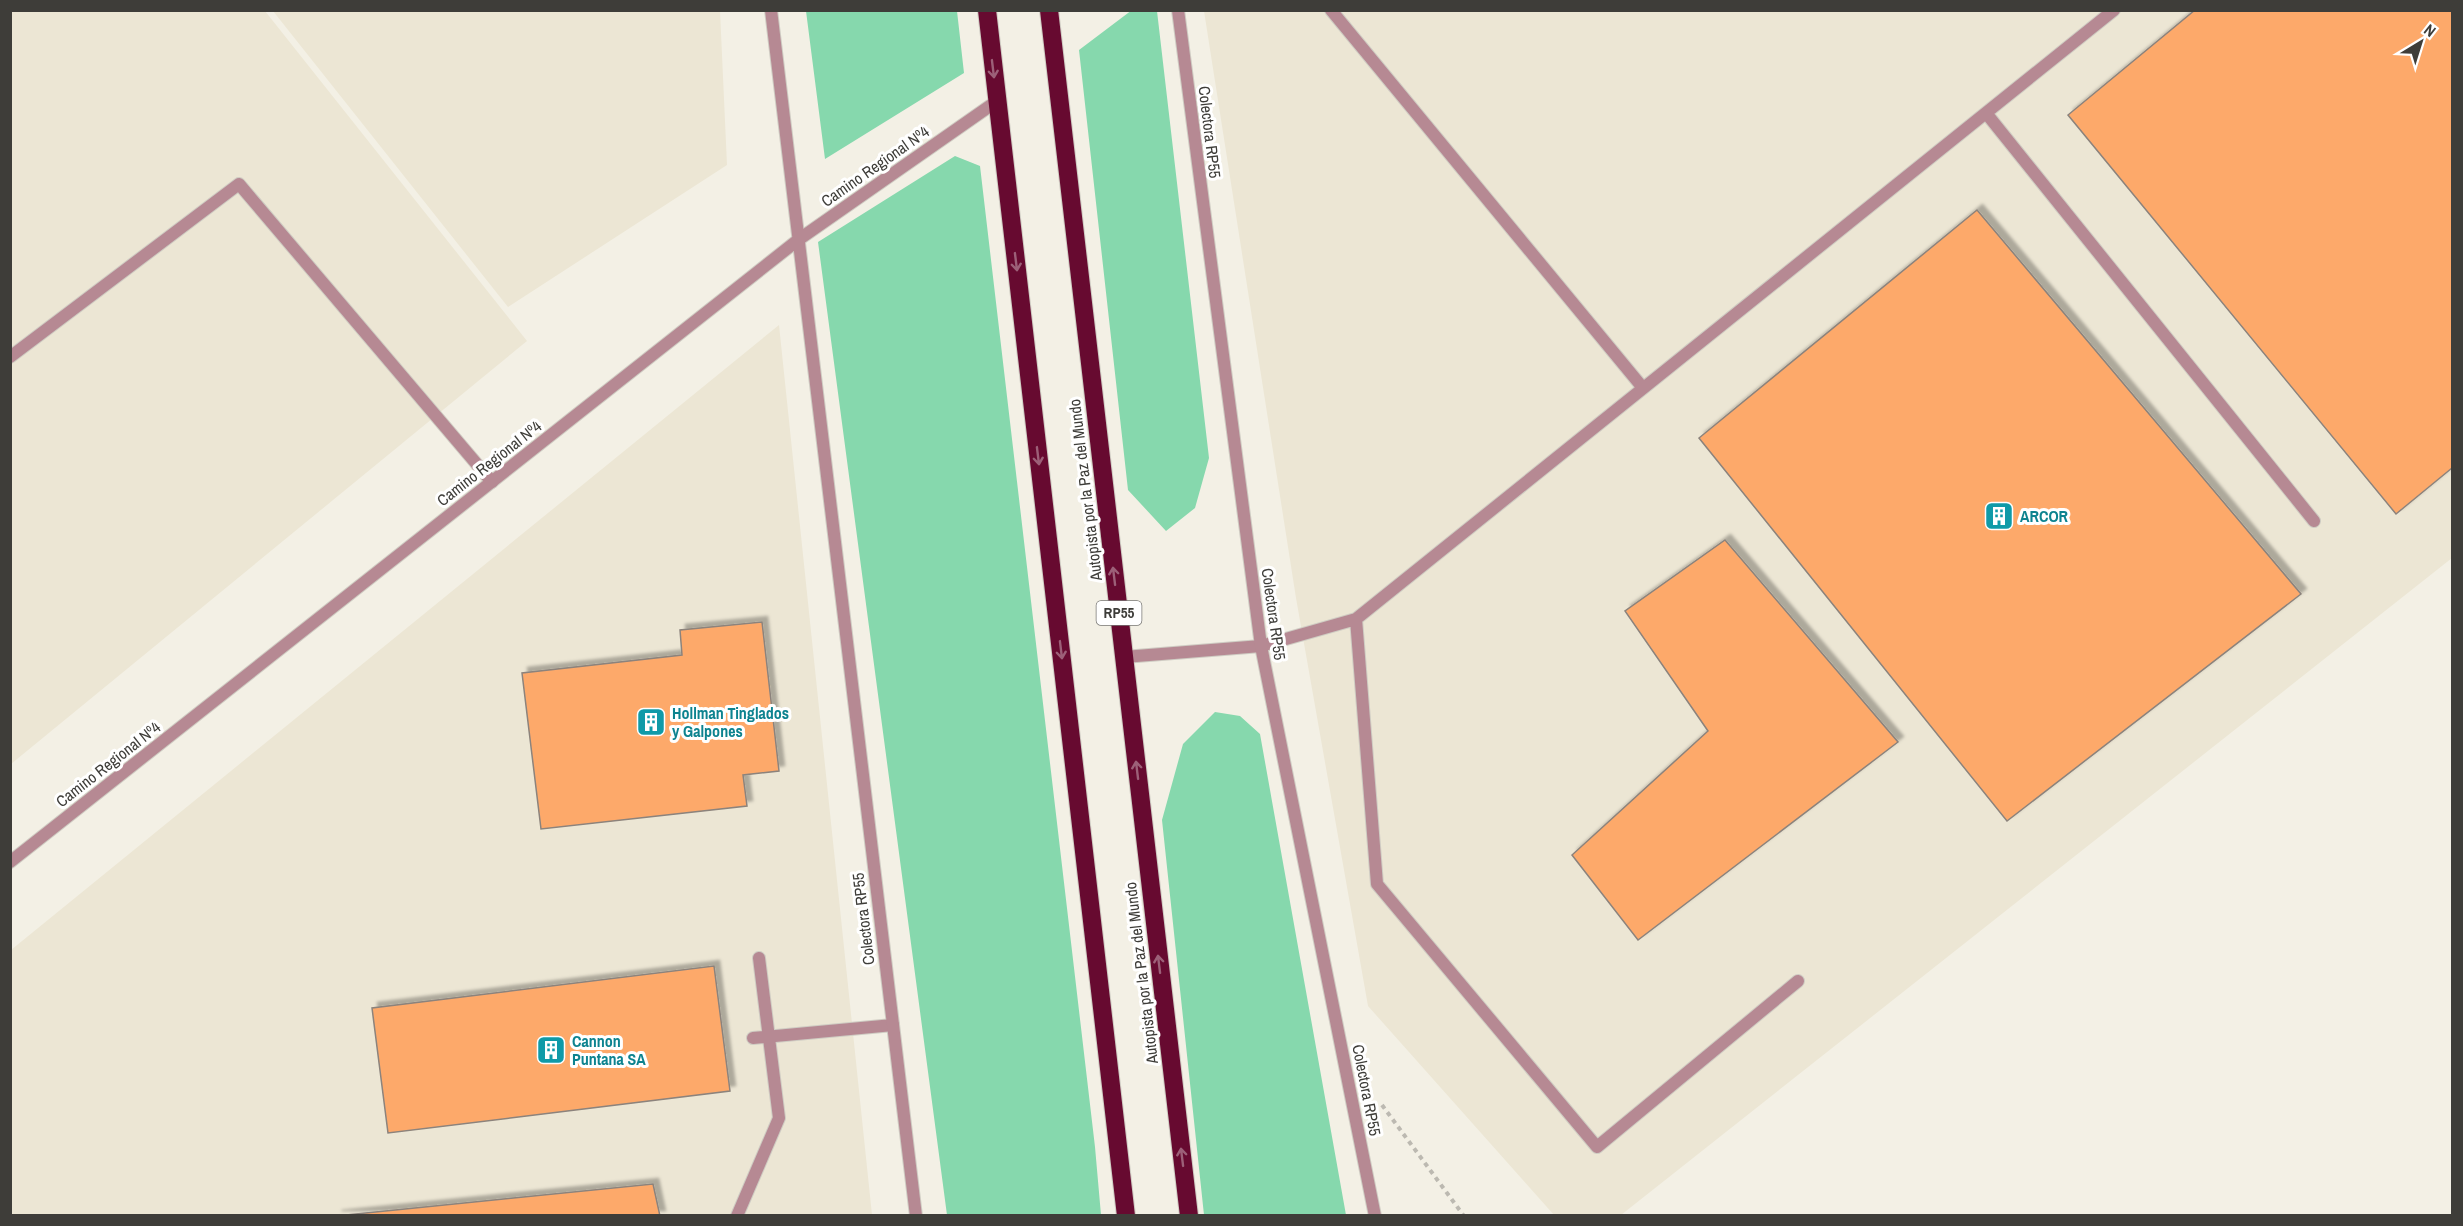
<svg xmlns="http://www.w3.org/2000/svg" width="2463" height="1226" font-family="'Archivo Narrow',sans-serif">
	<defs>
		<filter id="shadow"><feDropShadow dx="5.5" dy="-5.5" stdDeviation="1.5" flood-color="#0004"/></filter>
	</defs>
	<rect width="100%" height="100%" fill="#f3f0e5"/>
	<path fill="#ece6d4" d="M 11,11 L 265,11 L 527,341 L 11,764 Z
		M 273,11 L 720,11 L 727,165 L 508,307 Z
		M 1204,11 L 2452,11 L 2452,558 L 1621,1215 L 1554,1215 L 1368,1006 L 1296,598 Z
		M 779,325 L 872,1215 L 11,1216 L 11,950 Z"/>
	<path fill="#86d8ad" d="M 1132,10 L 1157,11 L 1209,458 L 1195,508 L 1166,531 L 1128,490 L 1079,50 Z
		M 806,11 L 957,11 L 964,73 L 825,159 Z
		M 955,156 L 980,166 L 1095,1147 L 1101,1215 L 947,1215 L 818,242 Z
		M 1215,712 L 1240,716 L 1260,734 L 1346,1215 L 1204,1215 L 1162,820 L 1183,744 Z"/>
	<path fill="#fda96b" stroke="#8c837c" stroke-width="1.5" filter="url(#shadow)" d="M 2195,10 L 2452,10 L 2452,468 L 2396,514 L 2068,115 Z
		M 1977,210 L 2301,594 L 2007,821 L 1699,438 Z
		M 1725,540 L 1898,742 L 1638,940 L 1572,855 L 1708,731 L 1625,611 Z
		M 762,622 L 779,771 L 743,775 L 747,806 L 541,829 L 522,673 L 682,655 L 680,630 Z
		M 714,966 L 730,1091 L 388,1133 L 372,1008 Z
		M 653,1184 L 660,1216 L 336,1216 Z"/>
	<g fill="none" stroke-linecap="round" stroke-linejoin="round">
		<g stroke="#cfccc3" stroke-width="14">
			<path id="lane" d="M 1331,10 L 1643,388
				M 1986,113 L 2314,521
				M 10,357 L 239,184 L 492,482
				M 1356,619 L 1377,884 L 1597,1147 L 1798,981
				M 1124,657 L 1261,646 L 1356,619 L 2114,10
				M 753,1038 L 893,1025
				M 737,1216 L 779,1118 L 759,958"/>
		</g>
		<g stroke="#cfccc3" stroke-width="14">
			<path id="street" d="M 771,10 L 916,1216
				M 1178,10 L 1261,646 L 1375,1216
				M 10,862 L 798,240 L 997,101"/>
		</g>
		<g stroke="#cfccc3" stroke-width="20">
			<path id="highway" d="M 987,10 L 1126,1216
				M 1049,10 L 1189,1216"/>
		</g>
		<path stroke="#bcb9b1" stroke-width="4" stroke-dasharray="4.5 4.5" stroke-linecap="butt" d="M 1382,1105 L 1464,1216"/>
		<use href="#lane" stroke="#b68993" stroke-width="12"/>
		<use href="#street" stroke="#b68993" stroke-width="12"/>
		<use href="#highway" stroke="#670a30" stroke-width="18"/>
	</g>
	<defs><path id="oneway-shaft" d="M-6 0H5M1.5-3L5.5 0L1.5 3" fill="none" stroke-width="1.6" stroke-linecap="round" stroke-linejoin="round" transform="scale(1.5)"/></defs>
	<g stroke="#9c6078">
		<use href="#oneway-shaft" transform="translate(993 69) rotate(83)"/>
		<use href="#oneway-shaft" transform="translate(1016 262) rotate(83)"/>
		<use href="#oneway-shaft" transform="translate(1038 456) rotate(83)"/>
		<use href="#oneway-shaft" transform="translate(1114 576) rotate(-97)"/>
		<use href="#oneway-shaft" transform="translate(1061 650) rotate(83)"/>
		<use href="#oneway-shaft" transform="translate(1137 770) rotate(-97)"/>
		<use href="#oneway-shaft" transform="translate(1159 964) rotate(-97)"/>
		<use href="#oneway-shaft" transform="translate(1182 1157) rotate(-97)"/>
	</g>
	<defs>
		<g id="building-square" transform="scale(1.5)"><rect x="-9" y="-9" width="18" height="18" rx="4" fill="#0f9aa8" stroke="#fff"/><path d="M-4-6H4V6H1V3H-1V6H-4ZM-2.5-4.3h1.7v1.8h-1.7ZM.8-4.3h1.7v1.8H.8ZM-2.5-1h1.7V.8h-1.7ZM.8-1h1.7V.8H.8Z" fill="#fff"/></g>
	</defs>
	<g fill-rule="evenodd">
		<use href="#building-square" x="1999" y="516"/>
		<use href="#building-square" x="651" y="722"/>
		<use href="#building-square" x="551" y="1050"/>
	</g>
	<g text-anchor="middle" stroke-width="6" stroke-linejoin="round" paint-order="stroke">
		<rect fill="#fff" stroke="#787774" stroke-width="1.5" x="1096.5" y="601" width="45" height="24" rx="4.5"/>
		<g font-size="15" font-weight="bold" fill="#3e3d39">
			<text x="1119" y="618">RP55</text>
		</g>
		<g font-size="16" fill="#3e3d39" stroke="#fff">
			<text transform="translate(1210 132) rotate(83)" y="6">Colectora RP55</text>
			<text transform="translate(875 166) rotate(-35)" y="6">Camino Regional Nº4</text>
			<text transform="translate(489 463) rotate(-38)" y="6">Camino Regional Nº4</text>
			<text transform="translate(1085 490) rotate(-97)" y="6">Autopista por la Paz del Mundo</text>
			<text transform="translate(1274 614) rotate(82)" y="6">Colectora RP55</text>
			<text transform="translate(108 764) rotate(-38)" y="6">Camino Regional Nº4</text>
			<text transform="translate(863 919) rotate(-97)" y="6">Colectora RP55</text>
			<text transform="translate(1141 973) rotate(-97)" y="6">Autopista por la Paz del Mundo</text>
			<text transform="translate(1367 1090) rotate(79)" y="6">Colectora RP55</text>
		</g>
		<g font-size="16" font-weight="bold" fill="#0d838f" stroke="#fff" text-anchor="start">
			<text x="2020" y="522">ARCOR</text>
			<text x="672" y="719">Hollman Tinglados<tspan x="672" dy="18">y Galpones</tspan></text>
			<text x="572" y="1047">Cannon<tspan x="572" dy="18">Puntana SA</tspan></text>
		</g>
	</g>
	<rect width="2463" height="1226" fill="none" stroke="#3e3d39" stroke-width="24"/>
	<g transform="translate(2421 42) rotate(38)" stroke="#ffffff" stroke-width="4.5" paint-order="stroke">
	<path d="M0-4.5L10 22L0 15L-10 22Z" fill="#3e3d39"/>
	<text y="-9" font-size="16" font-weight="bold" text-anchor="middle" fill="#3e3d39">N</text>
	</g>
</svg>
